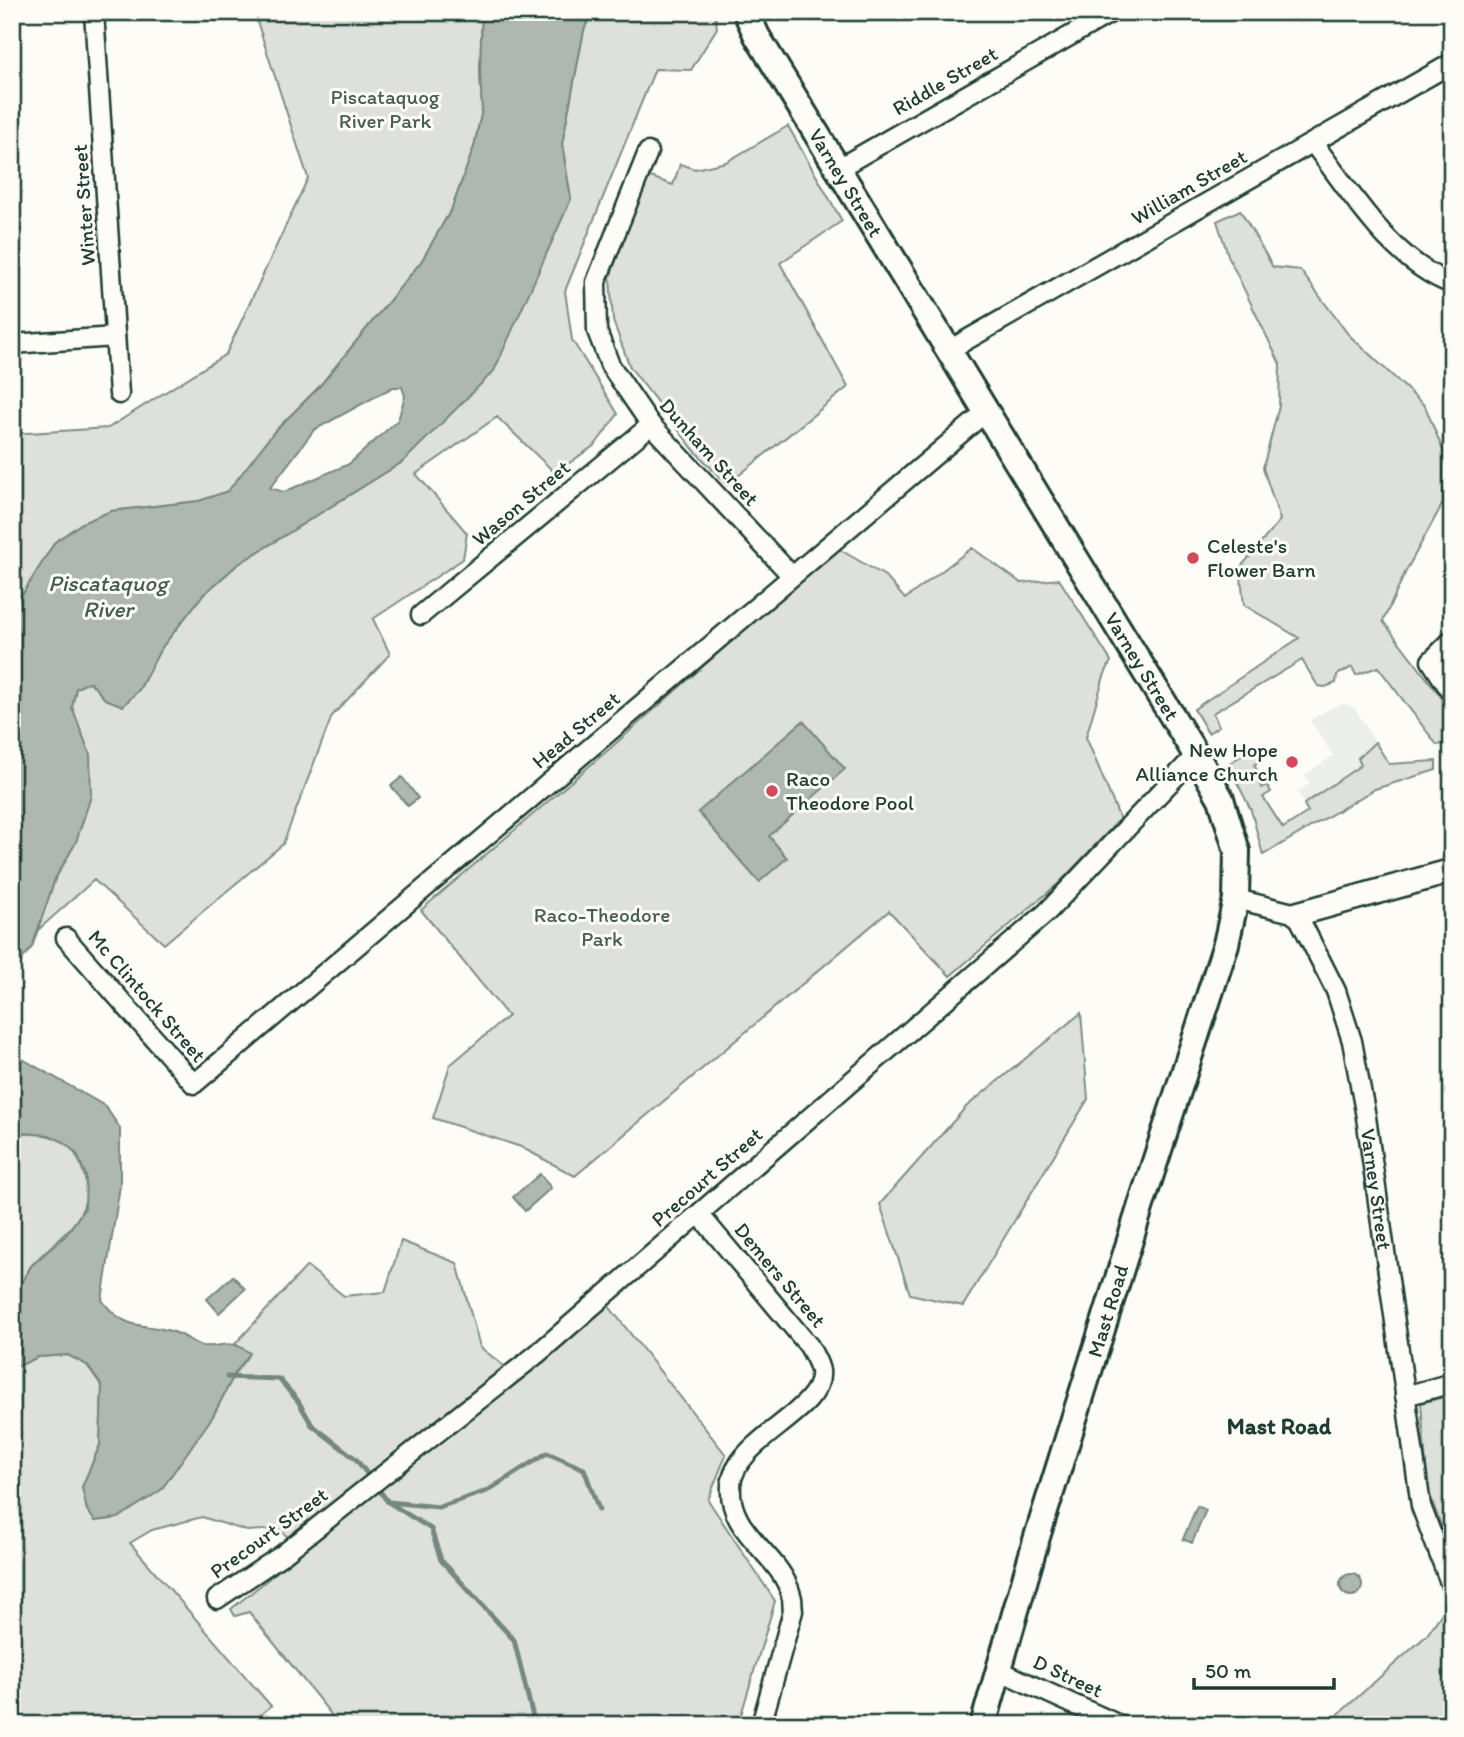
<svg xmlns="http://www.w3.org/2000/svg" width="1464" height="1737" font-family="Itim,sans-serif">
	<rect width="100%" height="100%" fill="#fdfcf7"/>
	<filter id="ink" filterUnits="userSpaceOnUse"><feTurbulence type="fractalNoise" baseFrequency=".0143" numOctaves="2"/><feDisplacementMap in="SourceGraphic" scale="14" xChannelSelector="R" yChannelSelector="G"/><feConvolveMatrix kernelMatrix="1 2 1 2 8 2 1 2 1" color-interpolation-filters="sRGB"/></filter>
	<g filter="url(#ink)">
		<path fill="#eceee9" d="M 1344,704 L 1354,707 L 1375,742 L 1359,758 L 1361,765 L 1304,804 L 1297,792 L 1310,784 L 1304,775 L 1333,756 L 1310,720 L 1333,707 Z"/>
		<path fill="#dde0db" stroke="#7e8e88" stroke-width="2" d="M 254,12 L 482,12 L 480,70 L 482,110 L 474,147 L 452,208 L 421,262 L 319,387 L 274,432 L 228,492 L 199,501 L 111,511 L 55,542 L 12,611 L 12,434 L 108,428 L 226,354 L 308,178 Z
			M 592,12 L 715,12 L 717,28 L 691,70 L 655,69 L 565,291 L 572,340 L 618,414 L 595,445 L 555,473 L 497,417 L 416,474 L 467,533 L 463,559 L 373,619 L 390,654 L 332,716 L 283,844 L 164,944 L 94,880 L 37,931 L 55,879 L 76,842 L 90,755 L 72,707 L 76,688 L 90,681 L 105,699 L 139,690 L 160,650 L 202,596 L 237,565 L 404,461 L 571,199 L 562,144 L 584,30 Z
			M 788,126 L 842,221 L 780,263 L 848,387 L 727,485 L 694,450 L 630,367 L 613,321 L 610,278 L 645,175 L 673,185 L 680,164 L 695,169 L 726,162 Z
			M 1240,210 L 1273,267 L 1300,270 L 1348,334 L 1425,406 L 1444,453 L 1443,503 L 1406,571 L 1383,621 L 1452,711 L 1452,743 L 1437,745 L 1378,667 L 1356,675 L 1352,667 L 1337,675 L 1336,683 L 1325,687 L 1318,686 L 1302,660 L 1213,713 L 1219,726 L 1208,733 L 1194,709 L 1299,638 L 1244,605 L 1240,568 L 1280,520 L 1263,468 L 1279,406 L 1280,364 L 1229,258 L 1217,221 Z
			M 837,548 L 885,576 L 905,599 L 972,548 L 1021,583 L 1059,579 L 1111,661 L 1104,676 L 1086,737 L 1120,819 L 1060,882 L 950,976 L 889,911 L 575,1176 L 521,1147 L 433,1118 L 450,1065 L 508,1016 L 421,910 L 614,745 Z
			M 1375,742 L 1389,764 L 1436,761 L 1436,770 L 1375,789 L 1263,855 L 1251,810 L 1228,764 L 1255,747 L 1263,758 L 1254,765 L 1259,773 L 1255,777 L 1262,788 L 1267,785 L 1271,792 L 1263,797 L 1283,828 L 1308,812 L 1304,804 L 1361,765 L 1358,758 Z
			M 1081,1013 L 1088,1099 L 963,1306 L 910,1294 L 880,1204 L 966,1107 Z
			M 12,1132 C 24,1135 38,1133 49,1136 C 64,1139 75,1150 80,1163 C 102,1215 62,1232 33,1264 C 24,1274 18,1290 12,1302 Z
			M 401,1241 L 457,1263 L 480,1347 L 520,1379 L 607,1304 L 726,1455 L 708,1500 L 775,1601 L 738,1725 L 335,1725 L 330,1713 L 249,1612 L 235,1616 L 231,1609 L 303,1551 L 279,1529 L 247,1531 L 202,1517 L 152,1530 L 130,1543 L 271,1706 L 258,1717 L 263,1725 L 12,1725 L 12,1369 L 38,1357 L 68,1355 L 87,1365 L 102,1386 L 100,1445 L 82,1487 L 87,1510 L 96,1521 L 118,1518 L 213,1416 L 235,1373 L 249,1353 L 235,1344 L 307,1266 L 344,1296 L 385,1292 Z
			M 1452,1395 L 1452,1555 L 1428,1490 L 1421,1403 Z
			M 1452,1598 L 1452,1725 L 1330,1725 L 1333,1719 L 1427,1635 Z"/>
		<path fill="#aeb8b1" stroke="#75877f" stroke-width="2" fill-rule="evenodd" d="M 482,12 L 592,12 L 584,30 L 562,144 L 571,199 L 494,371 L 404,461 L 237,565 L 202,596 L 160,650 L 139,690 L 123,706 L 105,699 L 90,682 L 76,688 L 72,707 L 90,755 L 91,796 L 76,842 L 55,879 L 32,947 L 12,972 L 12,611 L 55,542 L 82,523 L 111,511 L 199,501 L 228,491 L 274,432 L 319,387 L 421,262 L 452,208 L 474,147 L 482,110 L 480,70 ZM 393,387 L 402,387 L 405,396 L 398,420 L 349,464 L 284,492 L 270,488 L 314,430 Z
			M 803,721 L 845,769 L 769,836 L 787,858 L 759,882 L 698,812 Z
			M 402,777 L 418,798 L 408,806 L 391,786 Z
			M 12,1053 L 105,1106 L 120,1128 L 120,1186 L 102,1300 C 127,1335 148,1321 179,1334 C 187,1337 195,1345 203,1346 C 227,1348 226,1337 250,1353 L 235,1373 L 213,1416 L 161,1490 L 118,1518 L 95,1521 L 87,1510 L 82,1487 L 100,1445 L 102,1386 L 87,1365 L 68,1355 L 38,1357 L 12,1369 L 12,1302 L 31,1266 L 66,1235 L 85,1208 L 86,1176 L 77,1154 L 64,1142 L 49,1135 L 12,1132 Z
			M 540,1174 L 551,1188 L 525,1211 L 513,1197 Z
			M 233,1276 L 245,1289 L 219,1313 L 207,1299 Z
			M 1197,1506 L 1206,1510 L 1192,1543 L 1183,1539 Z
			M1340 1585a11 11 0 1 1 22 0a11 11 0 1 1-22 0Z"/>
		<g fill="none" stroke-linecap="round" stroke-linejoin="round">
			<path stroke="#75877f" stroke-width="5" d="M 227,1377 L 279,1379 L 298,1401 L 312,1425 L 356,1459 L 388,1502 L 431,1529 L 441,1560 L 514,1640 L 535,1725
				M 389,1502 L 439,1507 L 487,1491 L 547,1453 L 584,1469 L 599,1510"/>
			<g stroke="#1f3d34" stroke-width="23">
				<g id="minor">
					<path d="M 94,12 L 119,394"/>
					<path d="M 1313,143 C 1351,192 1391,261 1452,284"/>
					<path d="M 648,152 L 596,282 L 597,331 L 610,365 L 651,425 L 792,576"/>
					<path d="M 837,169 L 1112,12"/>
					<path d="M 12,344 L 115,337"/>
					<path d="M 949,350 L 1452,63"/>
					<path d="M 421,615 L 651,425"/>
					<path d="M 1452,640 L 1431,661 L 1452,693"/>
					<path id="s1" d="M 1236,899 L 1297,914 L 1336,991 L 1352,1041 L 1366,1117 L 1421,1506 L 1452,1588"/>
					<path d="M 66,938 L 194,1084 L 987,411"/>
					<path d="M 699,1214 L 809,1346 C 813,1354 819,1363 820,1371 C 825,1412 735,1438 731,1485 C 727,1534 781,1554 791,1595 C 793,1599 792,1605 793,1611 L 761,1725"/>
					<path d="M 1405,1396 L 1452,1383"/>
					<path d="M 217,1599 L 282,1555 L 537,1354 L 1047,912 L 1196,755"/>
					<path d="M 998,1670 L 1119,1725"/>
				</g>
			</g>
			<g stroke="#1f3d34" stroke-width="28">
				<path id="tertiary" d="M 1297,914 L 1452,871"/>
			</g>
			<g stroke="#1f3d34" stroke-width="30">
				<g id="secondary">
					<path id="s2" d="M 746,12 L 757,36 C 901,276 1050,515 1196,755 L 1221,799 L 1237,851 L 1236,899 L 1226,944 L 1141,1205 L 1037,1537 L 983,1725"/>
				</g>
			</g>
			<use href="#minor" stroke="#fdfcf7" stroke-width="18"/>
			<use href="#tertiary" stroke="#fdfcf7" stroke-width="23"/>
			<use href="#secondary" stroke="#fdfcf7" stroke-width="24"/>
		</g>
	</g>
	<g fill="#d1495b" stroke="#fdfcf7" stroke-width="2.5">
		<circle cx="1193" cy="558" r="7"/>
		<circle cx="1292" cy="762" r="7"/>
		<circle cx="772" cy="791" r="7"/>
	</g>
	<g text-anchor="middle" stroke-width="6" stroke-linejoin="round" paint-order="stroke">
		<g font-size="21" fill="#1f3d34" stroke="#fdfcf7">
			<text transform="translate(945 81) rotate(-30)" y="7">Riddle Street</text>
			<text dy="7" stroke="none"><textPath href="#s2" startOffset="198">Varney Street</textPath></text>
			<text transform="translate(1189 187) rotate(-30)" y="7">William Street</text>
			<text transform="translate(84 205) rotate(-94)" y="7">Winter Street</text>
			<text transform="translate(709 452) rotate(48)" y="7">Dunham Street</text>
			<text transform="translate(521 503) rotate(-40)" y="7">Wason Street</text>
			<text dy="7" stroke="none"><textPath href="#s2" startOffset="765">Varney Street</textPath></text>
			<text transform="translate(576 730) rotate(-40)" y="7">Head Street</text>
			<text transform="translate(147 996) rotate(49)" y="7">Mc Clintock Street</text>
			<text transform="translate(707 1177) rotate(-41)" y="7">Precourt Street</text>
			<text dy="7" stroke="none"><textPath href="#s1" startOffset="352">Varney Street</textPath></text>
			<text transform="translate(780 1275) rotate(50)" y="7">Demers Street</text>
			<text transform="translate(1108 1311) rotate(-73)" y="7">Mast Road</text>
			<text transform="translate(269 1533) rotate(-36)" y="7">Precourt Street</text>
			<text transform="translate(1068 1676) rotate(25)" y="7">D Street</text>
		</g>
		<g font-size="21" fill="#455e55" stroke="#fdfcf7">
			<text x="385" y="104">Piscataquog<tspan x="385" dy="24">River Park</tspan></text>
			<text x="602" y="922">Raco-Theodore<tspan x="602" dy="24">Park</tspan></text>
		</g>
		<g font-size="21" fill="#1f3d34" stroke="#fdfcf7" text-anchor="start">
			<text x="1207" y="553">Celeste's<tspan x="1207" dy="24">Flower Barn</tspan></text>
			<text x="1278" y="757" text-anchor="end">New Hope<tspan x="1278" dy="24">Alliance Church</tspan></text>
			<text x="786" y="786">Raco<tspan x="786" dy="24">Theodore Pool</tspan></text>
		</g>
		<g font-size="23" font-style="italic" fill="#435c53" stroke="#fdfcf7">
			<text x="108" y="591">Piscataquog<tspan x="108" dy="26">River</tspan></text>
		</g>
		<g font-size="23" font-weight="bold" fill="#1f3d34" stroke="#fdfcf7">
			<text x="1279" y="1434">Mast Road</text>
		</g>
	</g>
	<rect width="1464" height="1737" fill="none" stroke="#fdfcf7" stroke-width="42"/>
	<rect x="21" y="21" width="1422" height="1695" fill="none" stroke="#1f3d34" stroke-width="2.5" filter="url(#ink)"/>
	<path d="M1194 1678v10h140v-10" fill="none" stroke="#1f3d34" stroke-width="3.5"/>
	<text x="1205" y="1678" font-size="21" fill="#1f3d34" stroke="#fdfcf7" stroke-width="5" paint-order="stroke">50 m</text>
</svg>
